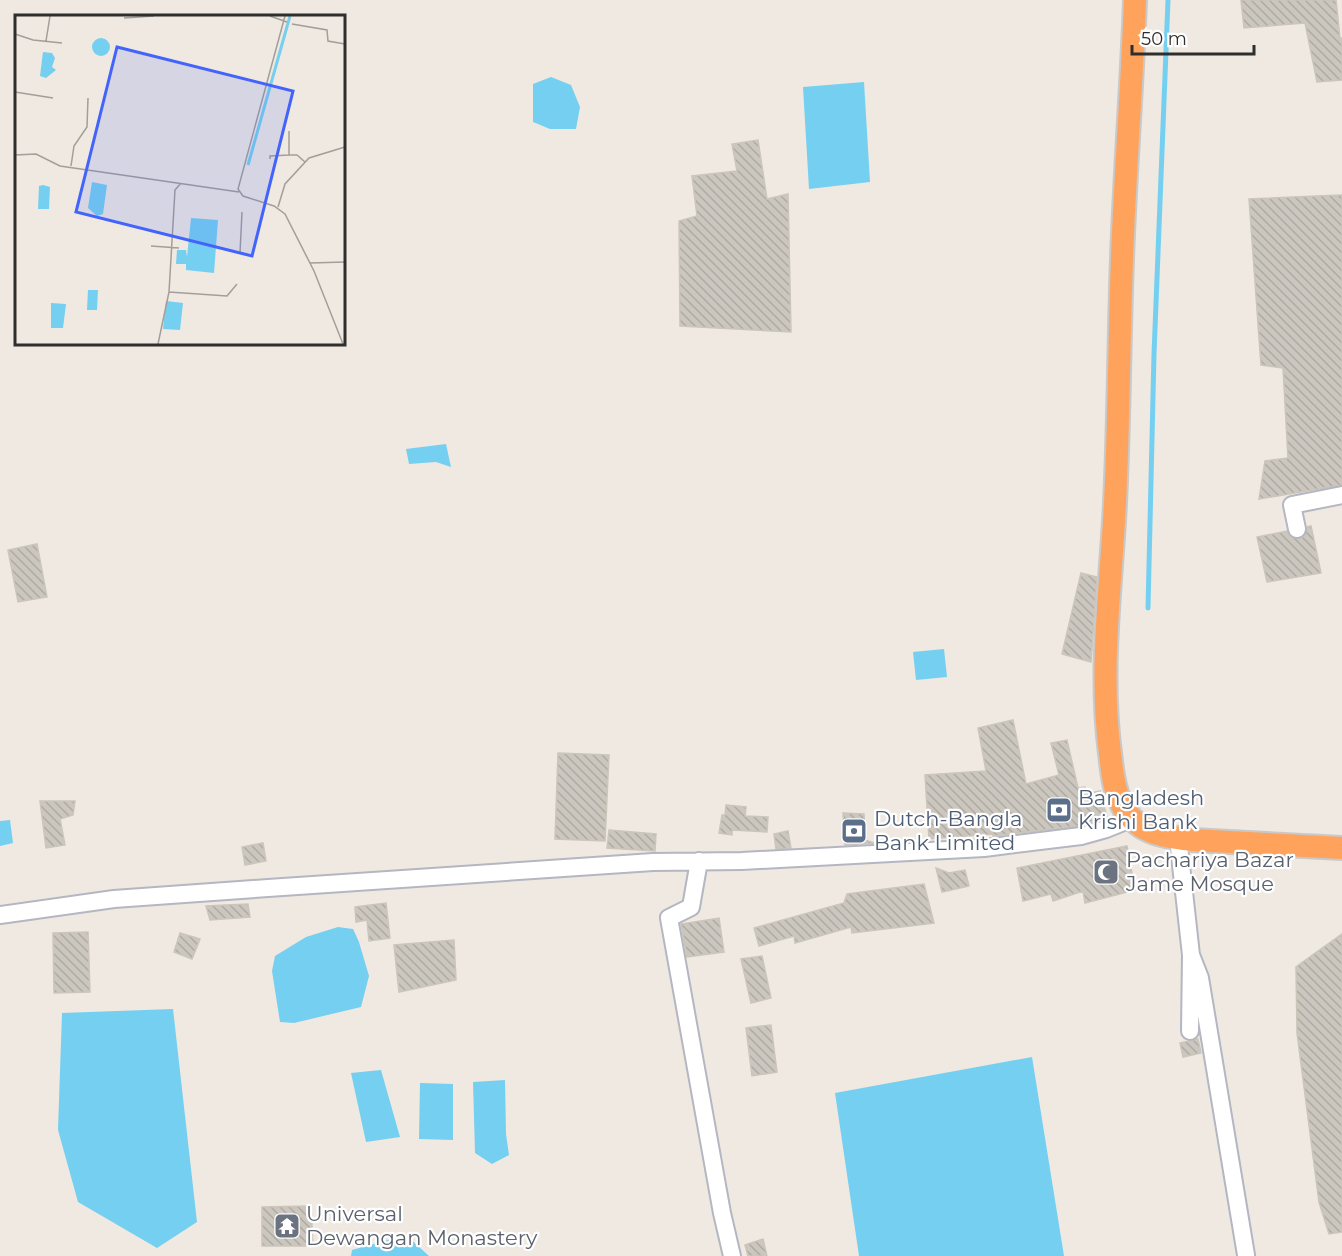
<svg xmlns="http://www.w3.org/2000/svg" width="1342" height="1256" font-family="Montserrat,sans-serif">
	<defs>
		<pattern id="building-back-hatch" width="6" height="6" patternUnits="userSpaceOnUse" patternTransform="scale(1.5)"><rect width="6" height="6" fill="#cbc7bf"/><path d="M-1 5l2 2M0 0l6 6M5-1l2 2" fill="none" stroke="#afaba4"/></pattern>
	</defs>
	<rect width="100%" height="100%" fill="#efe9e1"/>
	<path fill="#75cff0" d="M 551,77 L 571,85 L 580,107 L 576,129 L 550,129 L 533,122 L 533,84 Z
		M 864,82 L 870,182 L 809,189 L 803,87 Z
		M 446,444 L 451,467 L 436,462 L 409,464 L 406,449 Z
		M 944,649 L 947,677 L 916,680 L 913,652 Z
		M 10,820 L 13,843 L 0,846 L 0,821 Z
		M 338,927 L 353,929 L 359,942 L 369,976 L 361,1007 L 294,1023 L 280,1022 L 272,971 L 275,956 L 306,937 Z
		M 173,1009 L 197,1222 L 157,1248 L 78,1202 L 58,1130 L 62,1013 Z
		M 1032,1057 L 1064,1256 L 859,1256 L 835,1093 Z
		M 381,1070 L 400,1137 L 366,1142 L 351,1073 Z
		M 505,1080 L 506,1134 L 509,1155 L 492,1164 L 475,1153 L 473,1082 Z
		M 420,1083 L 453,1084 L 453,1140 L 419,1139 Z
		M 406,1235 L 429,1256 L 351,1256 L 352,1250 Z"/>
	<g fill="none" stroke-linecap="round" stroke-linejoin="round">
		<path stroke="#75cff0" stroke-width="5" d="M 1148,608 L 1154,354 L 1168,0"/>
	</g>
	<path fill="url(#building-back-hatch)" stroke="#cbc5ba" stroke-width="1.5" d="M 1241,0 L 1336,0 L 1340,38 L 1342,38 L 1342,80 L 1317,82 L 1305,23 L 1244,28 Z
		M 758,140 L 767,199 L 788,194 L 791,332 L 680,326 L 679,221 L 697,216 L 692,176 L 737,171 L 732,144 Z
		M 1342,195 L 1342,485 L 1259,499 L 1265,461 L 1288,458 L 1283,368 L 1261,365 L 1249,199 Z
		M 1311,526 L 1321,573 L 1267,582 L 1257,537 L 1287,531 L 1290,536 L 1299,539 L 1304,536 L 1307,527 Z
		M 37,544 L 47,597 L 18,602 L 8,550 Z
		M 1081,573 L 1097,577 L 1091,662 L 1062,654 Z
		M 1013,720 L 1026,784 L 1059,775 L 1051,743 L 1067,740 L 1078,788 L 1085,787 L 1087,794 L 1100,791 L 1107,817 L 1079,826 L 993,836 L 993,834 L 929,839 L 925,775 L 986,771 L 978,728 Z
		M 558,753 L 609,755 L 605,841 L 555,839 Z
		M 40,801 L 75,801 L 73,815 L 60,819 L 65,845 L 46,848 Z
		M 726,805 L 746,807 L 745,816 L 768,817 L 767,832 L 732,830 L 732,835 L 719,833 L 722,815 L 725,815 Z
		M 843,813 L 864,814 L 865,840 L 874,843 L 845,845 Z
		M 609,830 L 656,834 L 655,851 L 607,848 Z
		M 788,831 L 791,848 L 776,849 L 774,834 Z
		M 263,843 L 266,861 L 245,865 L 242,847 Z
		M 1127,846 L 1135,890 L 1085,903 L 1083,891 L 1053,901 L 1051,894 L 1023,901 L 1017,868 Z
		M 936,868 L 949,873 L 965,870 L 969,886 L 942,892 Z
		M 924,884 L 934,923 L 852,933 L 851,927 L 795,943 L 794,936 L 759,946 L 754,928 L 844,903 L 847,894 Z
		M 386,903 L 390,938 L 369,941 L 367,920 L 356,922 L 355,907 Z
		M 248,904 L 250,917 L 210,920 L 206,906 Z
		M 719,918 L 724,952 L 687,957 L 681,924 Z
		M 88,932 L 90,992 L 54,993 L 53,933 Z
		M 180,933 L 200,939 L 192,959 L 174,952 Z
		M 1342,934 L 1342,1232 L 1329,1234 L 1319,1202 L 1297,1033 L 1296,967 Z
		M 454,940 L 456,980 L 399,992 L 394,945 Z
		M 762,956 L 771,998 L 751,1003 L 741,959 Z
		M 771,1025 L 777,1072 L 752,1076 L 746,1028 Z
		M 1198,1039 L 1201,1053 L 1183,1057 L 1180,1043 Z
		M 311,1206 L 313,1246 L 262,1246 L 262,1207 Z
		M 763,1239 L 767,1256 L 748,1256 L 745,1245 Z"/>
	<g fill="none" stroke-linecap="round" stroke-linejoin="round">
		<g stroke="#b4b7c1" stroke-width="20">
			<path id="minor" d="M 1297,529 L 1292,505 L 1342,495
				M 1178,838 L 1191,955 L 1190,1031
				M 699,861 L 691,907 L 669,918 L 722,1213 L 732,1256
				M 0,915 L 114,899 L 268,888 L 653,862 L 742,861 L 984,848 L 1081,836 L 1106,829 L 1131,819
				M 1191,955 L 1200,978 L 1246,1255"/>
		</g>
		<g stroke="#c9c9c9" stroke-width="26">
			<path id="highway" d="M 1135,0 C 1132,86 1125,172 1122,258 C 1119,340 1119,422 1115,503 C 1111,586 1099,670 1110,753 C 1112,769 1113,786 1120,801 C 1135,833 1160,836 1192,840 L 1342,848"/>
		</g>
		<use href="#minor" stroke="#fff" stroke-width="16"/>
		<use href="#highway" stroke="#ffa35c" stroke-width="22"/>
	</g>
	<defs>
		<g id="bank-square" transform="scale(1.35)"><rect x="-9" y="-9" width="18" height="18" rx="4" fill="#5c6f8a" stroke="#fff"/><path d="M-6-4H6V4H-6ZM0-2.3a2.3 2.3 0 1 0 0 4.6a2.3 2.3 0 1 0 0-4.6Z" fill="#fff"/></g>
		<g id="mosque-square" transform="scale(1.35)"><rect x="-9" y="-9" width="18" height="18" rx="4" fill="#6b7280" stroke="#fff"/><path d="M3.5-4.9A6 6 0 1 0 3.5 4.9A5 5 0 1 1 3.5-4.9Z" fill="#fff"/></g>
		<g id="temple-square" transform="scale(1.35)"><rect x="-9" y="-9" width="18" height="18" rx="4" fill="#6b7280" stroke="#fff"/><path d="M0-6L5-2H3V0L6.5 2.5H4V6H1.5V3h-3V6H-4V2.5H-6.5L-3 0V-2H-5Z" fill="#fff"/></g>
	</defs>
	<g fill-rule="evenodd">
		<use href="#bank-square" x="1059" y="810"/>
		<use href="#bank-square" x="854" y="831"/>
		<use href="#mosque-square" x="1106" y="872"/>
		<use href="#temple-square" x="287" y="1226"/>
	</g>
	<g text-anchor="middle" stroke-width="4.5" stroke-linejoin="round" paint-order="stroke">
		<g font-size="21" fill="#4e5e75" stroke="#fff" text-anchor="start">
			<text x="1078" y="805">Bangladesh<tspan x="1078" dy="24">Krishi Bank</tspan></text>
			<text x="874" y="826">Dutch-Bangla<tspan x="874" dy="24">Bank Limited</tspan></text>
		</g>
		<g font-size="21" fill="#5b616d" stroke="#fff" text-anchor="start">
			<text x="1126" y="867">Pachariya Bazar<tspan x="1126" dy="24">Jame Mosque</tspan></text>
			<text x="306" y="1221">Universal<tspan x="306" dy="24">Dewangan Monastery</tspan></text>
		</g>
	</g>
	<g transform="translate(15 15)">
		<rect width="330" height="330" fill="#efe9e1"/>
		<path d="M77 32a9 9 0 1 1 18 0a9 9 0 1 1-18 0ZM 28,37 L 37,38 L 40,43 L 37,52 L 41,55 L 31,63 L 25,61 ZM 77,167 L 92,170 L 88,199 L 82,201 L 73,193 ZM 28,170 L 35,172 L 34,194 L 23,194 L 24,171 ZM 176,203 L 203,205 L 199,258 L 171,255 L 171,249 L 161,249 L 162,235 L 171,235 L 172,242 ZM 73,275 L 83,275 L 82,295 L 72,295 ZM 151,286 L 168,288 L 165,315 L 148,314 ZM 36,288 L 51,289 L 48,313 L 36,313 Z" fill="#75cff0"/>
		<path fill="none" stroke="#75cff0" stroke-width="3" d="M 233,150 L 275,1"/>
		<path fill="none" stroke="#a29e99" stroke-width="1.5" d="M 255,1 L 272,7M 270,1 L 223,174 L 228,181 L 259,191 L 270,199 L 299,256 L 328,329M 109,3 L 139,1M 277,9 L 312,15 L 313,26 L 330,29M 0,19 L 18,25 L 47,28M 31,26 L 35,1M 0,77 L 38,83M 0,140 L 21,139 L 45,151 L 224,177M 274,140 L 282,140 L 290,147M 255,144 L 255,141 L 274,140 L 274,116M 56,151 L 59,131 L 72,112 L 73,83M 263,192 L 270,169 L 294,143 L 330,132M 136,231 L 164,233M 225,238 L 227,197M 295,248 L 330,247M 154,277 L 212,281 L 222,269M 143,329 L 154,277 L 160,175 L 166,168"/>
		<path fill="#4264fb" fill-opacity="0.15" stroke="#4264fb" stroke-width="3" d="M 102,32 L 278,76 L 237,241 L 61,197 Z"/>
		<rect width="330" height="330" fill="none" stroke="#2e2e2e" stroke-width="3"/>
	</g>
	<path d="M1132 45v9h122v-9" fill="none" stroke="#2e2e2e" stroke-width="3"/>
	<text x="1141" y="45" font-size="18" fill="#2e2e2e" stroke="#ffffff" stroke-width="4.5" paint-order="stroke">50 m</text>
</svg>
